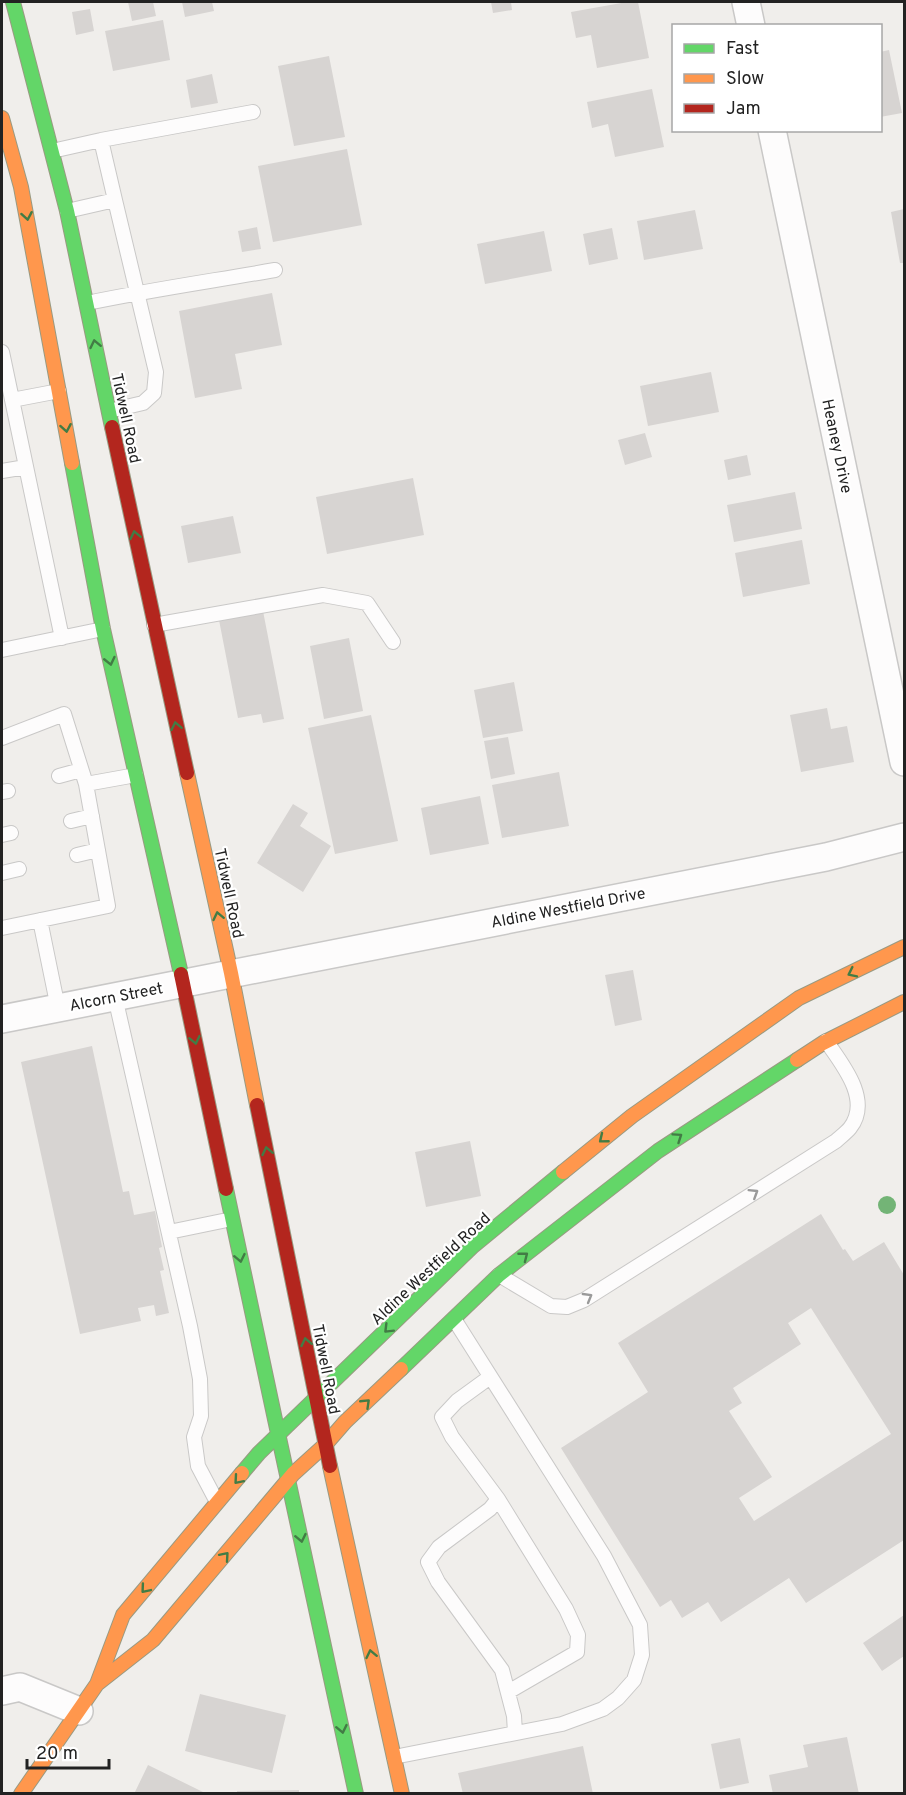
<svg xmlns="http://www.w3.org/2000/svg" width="906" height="1795" font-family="Overpass,sans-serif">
	<rect width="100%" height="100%" fill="#f0eeeb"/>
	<path fill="#d7d4d2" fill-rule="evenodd" d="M 128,2 L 153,2 L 156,16 L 132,21 Z
		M 182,2 L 212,2 L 214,11 L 185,17 Z
		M 491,2 L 511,2 L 512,10 L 493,13 Z
		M 627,2 L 638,2 L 649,58 L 597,68 L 591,35 L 576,38 L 571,12 Z
		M 90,9 L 94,31 L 76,35 L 72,12 Z
		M 163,20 L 170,60 L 113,71 L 105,31 Z
		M 889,50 L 902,113 L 880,117 L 880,52 Z
		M 329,56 L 345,137 L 294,146 L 278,66 Z
		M 212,74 L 218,103 L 191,108 L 186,80 Z
		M 652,89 L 664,147 L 615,157 L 608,124 L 592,128 L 587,102 Z
		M 347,149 L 362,225 L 273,242 L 258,166 Z
		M 904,209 L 904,263 L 900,263 L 891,212 Z
		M 695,210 L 703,249 L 644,260 L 637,221 Z
		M 257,227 L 261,249 L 242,252 L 238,231 Z
		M 612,228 L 618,259 L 589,265 L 583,234 Z
		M 544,231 L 552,271 L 485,284 L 477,244 Z
		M 272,293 L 282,345 L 235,354 L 242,389 L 195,398 L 179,311 Z
		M 711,372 L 719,412 L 648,426 L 640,386 Z
		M 645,433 L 652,457 L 625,465 L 618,440 Z
		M 747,455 L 751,475 L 728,480 L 724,460 Z
		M 413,478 L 424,535 L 327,554 L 316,497 Z
		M 795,492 L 802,529 L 734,542 L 727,505 Z
		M 233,516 L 241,553 L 188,563 L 181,526 Z
		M 802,540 L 810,584 L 743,597 L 735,553 Z
		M 263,611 L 284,719 L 263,723 L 261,714 L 238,718 L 219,620 Z
		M 349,638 L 363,711 L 324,719 L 310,646 Z
		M 514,682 L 523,731 L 483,738 L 474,690 Z
		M 827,708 L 831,729 L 847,726 L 854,762 L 801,772 L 790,715 Z
		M 371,715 L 398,841 L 335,854 L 308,728 Z
		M 508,737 L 515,774 L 491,779 L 484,741 Z
		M 559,772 L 569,826 L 502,838 L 492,785 Z
		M 480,796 L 489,844 L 430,855 L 421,808 Z
		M 293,804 L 308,813 L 300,826 L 331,846 L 303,892 L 257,863 Z
		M 633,970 L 642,1020 L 615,1026 L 605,975 Z
		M 92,1046 L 123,1192 L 129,1191 L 134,1215 L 155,1211 L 162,1247 L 159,1248 L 164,1270 L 160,1271 L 169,1313 L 156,1316 L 154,1305 L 138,1308 L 141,1321 L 80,1334 L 21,1062 Z
		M 470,1141 L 481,1196 L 426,1207 L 415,1152 Z
		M 821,1214 L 843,1250 L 845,1249 L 853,1261 L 884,1242 L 904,1275 L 904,1540 L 806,1603 L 789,1578 L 721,1622 L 708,1602 L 682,1618 L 671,1600 L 660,1607 L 561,1448 L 648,1392 L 618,1343 ZM 811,1308 L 891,1434 L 754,1521 L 739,1498 L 772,1477 L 729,1411 L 742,1403 L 733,1388 L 801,1344 L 788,1323 Z
		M 904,1615 L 904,1656 L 882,1671 L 863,1643 Z
		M 200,1694 L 286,1715 L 272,1773 L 185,1751 Z
		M 847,1737 L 859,1794 L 773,1794 L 769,1775 L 808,1767 L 803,1745 Z
		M 740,1738 L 749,1783 L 720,1789 L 711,1744 Z
		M 583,1746 L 593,1794 L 463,1794 L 458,1773 Z
		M 148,1765 L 203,1792 L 202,1794 L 134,1794 Z
		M 299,1790 L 299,1794 L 237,1794 L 237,1791 Z"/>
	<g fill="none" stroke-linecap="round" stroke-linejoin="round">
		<g stroke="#c9c8c7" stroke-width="16">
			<path id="lane" d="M 52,151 L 101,140 L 253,112
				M 67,211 L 115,200 L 101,140
				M 87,303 C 149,290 212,281 275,270
				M 2,352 L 62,638
				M 12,400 L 59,391
				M 109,411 L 143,403 L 154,393 L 156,372 L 115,200
				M 2,471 L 26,467
				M 154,625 L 323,595 L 367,603 L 393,642
				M 2,650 L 103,629
				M 2,738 L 64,714 L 86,784 L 108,906 L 2,928
				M 59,776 L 81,770
				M 86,784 L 136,775
				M 2,792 L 8,791
				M 71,821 L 92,816
				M 2,835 L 11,833
				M 77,855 L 98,850
				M 2,873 L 19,869
				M 40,920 L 58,1008
				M 115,997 L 190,1326 L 200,1379 L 201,1416 L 194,1437 L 198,1466 L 217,1502
				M 169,1232 L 232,1219
				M 499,1275 L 551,1306 L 567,1307 L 584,1300 L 836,1141 C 840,1137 846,1133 850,1128 C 872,1100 842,1064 826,1041
				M 490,1377 L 457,1401 L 442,1417 L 452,1437 L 498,1499 L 490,1509 L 439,1547 L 428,1562 L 438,1582 L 502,1670 L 514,1716 L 515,1733
				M 498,1499 L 566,1609 L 578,1635 L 577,1652 L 508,1692
				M 394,1757 L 562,1724 L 603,1709 L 618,1698 L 634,1680 L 642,1655 L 640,1625 L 604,1556 L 454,1319"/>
		</g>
		<g stroke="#c9c8c7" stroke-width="30">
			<path id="street" d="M 746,2 L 751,26
				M 772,130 L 904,762
				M 2,1019 L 826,857 L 904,837
				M 2,1691 L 20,1687 L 79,1711"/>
		</g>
		<g stroke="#999a82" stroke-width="16">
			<path id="fast" d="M 13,2 L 67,211 L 112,427
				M 72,463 L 103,629 L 181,974
				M 226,1189 C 268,1391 313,1592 356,1794
				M 401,1369 L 499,1275 L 658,1151 L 797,1060
				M 242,1473 L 259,1453 L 473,1246 L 563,1172"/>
		</g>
		<g stroke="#999a82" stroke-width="16">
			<path id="slow" d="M 2,118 L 21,187 L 72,463
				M 187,773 L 231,973 L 257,1105
				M 797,1060 L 823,1043 L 904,1002
				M 563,1172 L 632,1116 L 799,998 L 904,947
				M 330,1466 L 402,1794
				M 97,1684 L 153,1640 L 293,1474 L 325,1445 L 345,1422 L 401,1369
				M 21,1794 L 97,1684 L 123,1615 L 242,1473"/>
		</g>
		<g stroke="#999a82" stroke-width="16">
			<path id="jam" d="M 112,427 L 187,773
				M 181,974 L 226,1189
				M 257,1105 L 330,1466"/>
		</g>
		<use href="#lane" stroke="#fdfcfc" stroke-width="14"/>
		<use href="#street" stroke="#fdfcfc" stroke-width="27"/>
		<use href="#fast" stroke="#63d668" stroke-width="14"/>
		<use href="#slow" stroke="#ff974d" stroke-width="14"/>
		<use href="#jam" stroke="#b3261e" stroke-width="14"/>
	</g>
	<circle fill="#73b476" cx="887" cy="1205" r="9"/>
	<defs><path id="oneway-chevron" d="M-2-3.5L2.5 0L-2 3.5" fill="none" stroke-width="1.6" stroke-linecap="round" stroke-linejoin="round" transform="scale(1.5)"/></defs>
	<g stroke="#427c45">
		<use href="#oneway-chevron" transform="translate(27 216) rotate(80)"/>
		<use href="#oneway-chevron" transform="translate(95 344) rotate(-102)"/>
		<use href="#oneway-chevron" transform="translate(66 428) rotate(80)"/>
		<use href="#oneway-chevron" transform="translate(135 535) rotate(-102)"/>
		<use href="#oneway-chevron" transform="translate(110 661) rotate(77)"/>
		<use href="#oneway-chevron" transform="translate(176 726) rotate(-102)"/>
		<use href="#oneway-chevron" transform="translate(218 916) rotate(-102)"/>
		<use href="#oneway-chevron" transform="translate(852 973) rotate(154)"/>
		<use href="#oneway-chevron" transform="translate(195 1040) rotate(78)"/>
		<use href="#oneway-chevron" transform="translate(678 1137) rotate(-34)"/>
		<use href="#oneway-chevron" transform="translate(603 1139) rotate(141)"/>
		<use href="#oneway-chevron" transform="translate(267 1151) rotate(-102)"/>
		<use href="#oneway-chevron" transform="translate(524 1256) rotate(-38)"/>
		<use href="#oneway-chevron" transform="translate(240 1258) rotate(78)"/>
		<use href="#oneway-chevron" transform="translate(388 1329) rotate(135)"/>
		<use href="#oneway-chevron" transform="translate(306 1342) rotate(-102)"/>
		<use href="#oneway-chevron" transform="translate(366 1403) rotate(-44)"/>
		<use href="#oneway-chevron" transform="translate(238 1480) rotate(131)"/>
		<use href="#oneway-chevron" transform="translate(301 1538) rotate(78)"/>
		<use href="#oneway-chevron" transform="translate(225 1556) rotate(-49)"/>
		<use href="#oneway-chevron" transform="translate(145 1589) rotate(130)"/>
		<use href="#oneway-chevron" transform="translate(371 1654) rotate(-102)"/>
		<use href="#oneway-chevron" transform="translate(342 1729) rotate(78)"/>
	</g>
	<g stroke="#9a9a9a">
		<use href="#oneway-chevron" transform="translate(754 1193) rotate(-32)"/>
		<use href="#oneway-chevron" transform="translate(588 1297) rotate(-30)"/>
	</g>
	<g text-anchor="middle" stroke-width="4.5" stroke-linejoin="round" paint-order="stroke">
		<g font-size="16" fill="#222" stroke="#fff">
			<text transform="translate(127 418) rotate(78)" y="6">Tidwell Road</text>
			<text transform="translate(838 446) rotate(78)" y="6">Heaney Drive</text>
			<text transform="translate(230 893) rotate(78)" y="6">Tidwell Road</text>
			<text transform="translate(568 907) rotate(-11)" y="6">Aldine Westfield Drive</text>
			<text transform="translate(116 996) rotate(-11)" y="6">Alcorn Street</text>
			<text transform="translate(430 1268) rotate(-43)" y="6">Aldine Westfield Road</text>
			<text transform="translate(327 1369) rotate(79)" y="6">Tidwell Road</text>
		</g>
	</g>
	<rect width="906" height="1795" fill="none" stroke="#222222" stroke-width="6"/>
	<rect x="672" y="24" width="210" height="108" fill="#ffffff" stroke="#a7a7a7" stroke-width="1.5"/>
	<rect x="684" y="44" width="30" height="9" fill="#63d668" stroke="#a7a7a7" stroke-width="1.5"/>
	<text x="726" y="54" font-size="18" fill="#222222">Fast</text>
	<rect x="684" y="74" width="30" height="9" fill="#ff974d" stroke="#a7a7a7" stroke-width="1.5"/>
	<text x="726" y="84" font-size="18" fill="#222222">Slow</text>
	<rect x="684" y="104" width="30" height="9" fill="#b3261e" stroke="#a7a7a7" stroke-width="1.5"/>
	<text x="726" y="114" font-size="18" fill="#222222">Jam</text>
	<path d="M27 1759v9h82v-9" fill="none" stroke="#222222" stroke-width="3"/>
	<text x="36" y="1759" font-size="18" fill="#222222" stroke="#ffffff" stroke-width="4.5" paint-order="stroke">20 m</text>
</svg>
